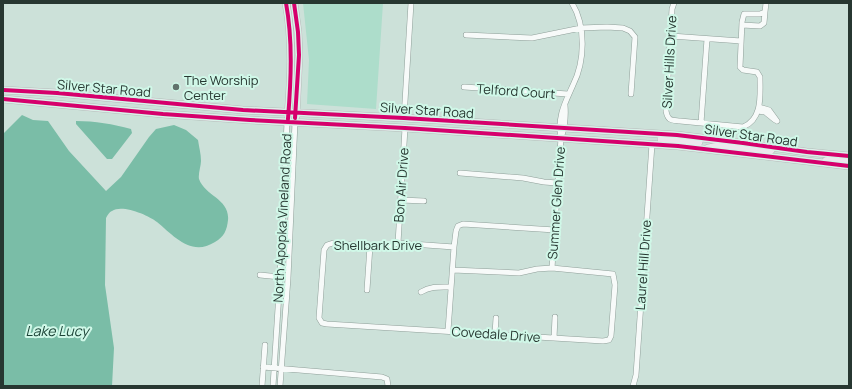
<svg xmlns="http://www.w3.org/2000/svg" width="852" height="389" font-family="Manrope,sans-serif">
	<rect width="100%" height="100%" fill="#cce1d9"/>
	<path fill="#adddcb" d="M 303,3 L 383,3 L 376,109 L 307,104 L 309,60 Z"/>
	<path fill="#7abda7" d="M 22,115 L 33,120 L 48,121 L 69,151 L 106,191 L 121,177 L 149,137 L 156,129 L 174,125 L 186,130 L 198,140 C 199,147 201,154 201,161 C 201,166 198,174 199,179 C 205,196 230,199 228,220 C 227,230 224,237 215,242 C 191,257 174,236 157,222 C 148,215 122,204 112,211 C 109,212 107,216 106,218 L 105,285 L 114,348 L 112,386 L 3,386 L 3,134 Z
		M 76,121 C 95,121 113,124 131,129 L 132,133 L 112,159 L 107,159 L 76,124 Z"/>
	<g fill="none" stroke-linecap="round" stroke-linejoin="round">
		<g stroke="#8f9f99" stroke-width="6">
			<path id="minor" d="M 674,3 L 672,9 L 666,111 C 668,121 671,120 680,121 L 743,127 C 763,119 760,95 760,77 L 757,72 L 743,70 L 740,67 L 742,22 L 744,14 L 760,14 L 765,12 L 766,3
				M 742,25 L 760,26 L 764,23 L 765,12
				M 466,35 L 532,38 L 581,28 L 607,27 L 623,28 L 630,31 L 635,37 L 631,94
				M 671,36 L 741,41
				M 464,87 L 568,94
				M 759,107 L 769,110 L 777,121
				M 758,111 L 765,112 L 775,120
				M 404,118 L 411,3
				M 701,123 L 707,39
				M 561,138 C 565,127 566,117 565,105
				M 460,173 L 523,178 L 544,182 L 557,183
				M 401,200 L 424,201
				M 398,243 L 405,128
				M 552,268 L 561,138 C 557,117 565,103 573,85 C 585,61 586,26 572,3
				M 453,270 L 519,273 L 537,269 L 552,268 L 613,274 L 615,285 L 611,336 L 609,340 L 603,341 L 327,324 L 322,323 L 319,318 L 324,250 L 327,245 L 333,243 L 388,247 L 398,243 L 454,247
				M 260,275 L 280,277
				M 367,290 L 370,246
				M 421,292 C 431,286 439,287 451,287
				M 448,331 L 454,247 L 456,231 L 458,226 L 463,224 L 555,230
				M 495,334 L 496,318
				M 554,338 L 555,317
				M 263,367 L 382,377 L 387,379 L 388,386
				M 262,386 L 265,345
				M 273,386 L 280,277 L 287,122
				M 280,386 L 288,278 L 295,122
				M 633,386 L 636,375 L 652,144"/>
		</g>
		<g stroke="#b2beb9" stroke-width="8">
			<path id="major" d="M 286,3 C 293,40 291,79 288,116
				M 294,3 L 298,32 L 299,55 L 296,116
				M 3,90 L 57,93 L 243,110 L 404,118 L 677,135 L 743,143 L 807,152 L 849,156
				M 3,99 L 163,114 L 250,120 L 405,128 L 678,146 L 849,166
				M 661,139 L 699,142
				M 708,148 C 729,142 750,154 771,150
				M 826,161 L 831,160 L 849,161"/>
		</g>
		<use href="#minor" stroke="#f7faf9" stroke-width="5"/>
		<use href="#major" stroke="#ece7ed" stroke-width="7"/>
		<g stroke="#d0f8e8" stroke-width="6">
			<path id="cycleway" d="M 286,3 C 293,41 291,80 288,119
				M 294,3 L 298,32 L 299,55 L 295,118
				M 3,90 L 57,93 L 243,110 L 404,118 L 677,135 L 743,143 L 807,152 L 849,156
				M 3,99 L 163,114 L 250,120 L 405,128 L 678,146 L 849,166"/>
		</g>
		<use href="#cycleway" stroke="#d6006c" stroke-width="4"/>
	</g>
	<circle fill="#61726c" stroke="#d0f8e8" stroke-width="1.5" cx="176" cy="87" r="4"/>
	<g text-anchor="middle" stroke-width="4" stroke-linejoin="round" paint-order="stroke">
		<g font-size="13" fill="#273731" stroke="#d0f8e8">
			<text transform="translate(669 62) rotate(-87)" y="5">Silver Hills Drive</text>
			<text transform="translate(104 88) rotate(5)" y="5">Silver Star Road</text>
			<text transform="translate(516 91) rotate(4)" y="5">Telford Court</text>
			<text transform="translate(427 110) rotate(4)" y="5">Silver Star Road</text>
			<text transform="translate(751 135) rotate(8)" y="5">Silver Star Road</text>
			<text transform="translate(401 185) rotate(-86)" y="5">Bon Air Drive</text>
			<text transform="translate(556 203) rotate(-86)" y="5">Summer Glen Drive</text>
			<text transform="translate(282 218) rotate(-87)" y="5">North Apopka Vineland Road</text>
			<text x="378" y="250">Shellbark Drive</text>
			<text transform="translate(643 265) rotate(-86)" y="5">Laurel Hill Drive</text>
			<text transform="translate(496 334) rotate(4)" y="5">Covedale Drive</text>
		</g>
		<g font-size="13" fill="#273731" stroke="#d0f8e8" text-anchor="start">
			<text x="184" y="85">The Worship<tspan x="184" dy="15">Center</tspan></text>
		</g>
		<g font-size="14" font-style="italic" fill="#1b4236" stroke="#d0f8e8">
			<text x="57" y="336">Lake Lucy</text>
		</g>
	</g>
	<rect width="852" height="389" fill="none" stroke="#273731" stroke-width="8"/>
</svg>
